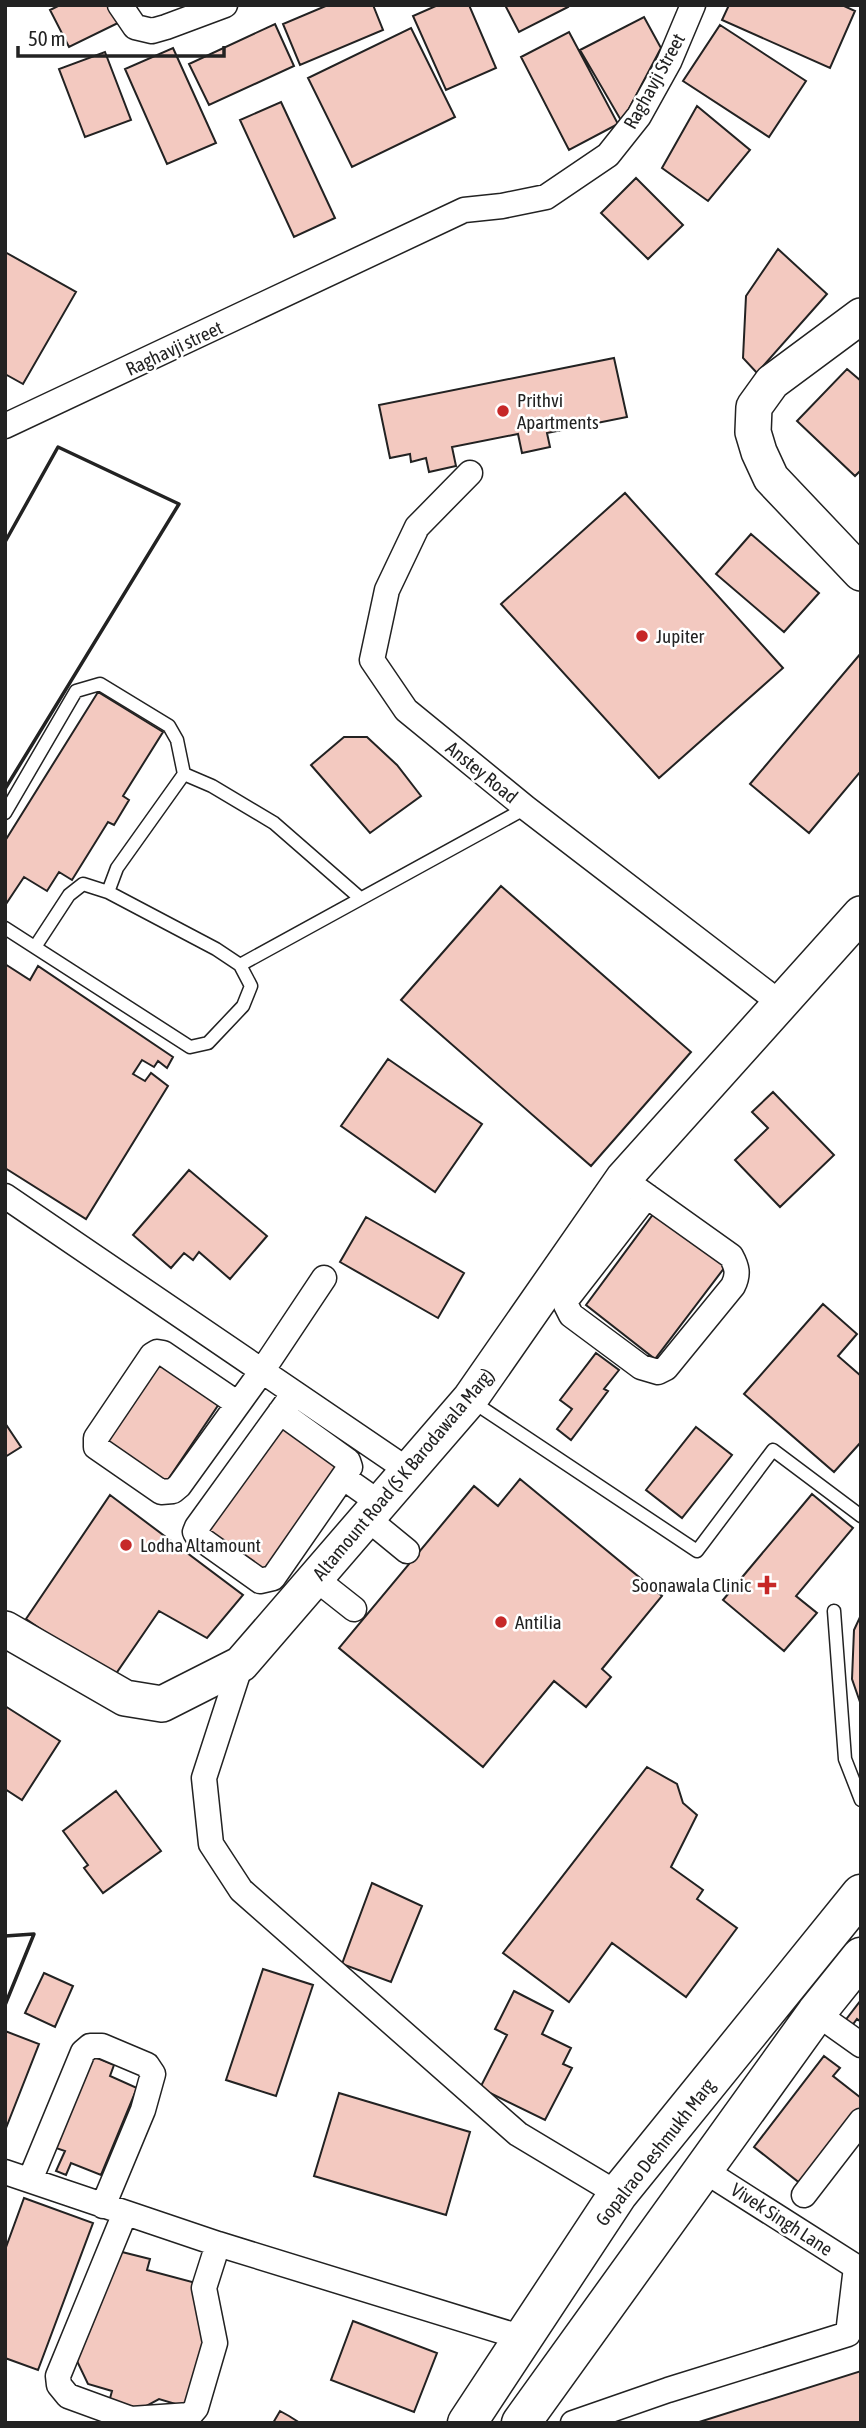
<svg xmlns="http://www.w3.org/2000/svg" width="866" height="2428" font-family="'Asap Condensed',sans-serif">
	<rect width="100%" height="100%" fill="#fff"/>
	<path fill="#f3c9c0" stroke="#222" stroke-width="2" d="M 60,5 L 111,5 L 120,22 L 69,47 L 50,10 Z
		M 328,5 L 373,5 L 383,30 L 300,65 L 283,24 Z
		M 438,5 L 469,5 L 496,68 L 446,90 L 413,16 Z
		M 505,5 L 567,5 L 568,7 L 519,32 Z
		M 729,5 L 842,5 L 855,11 L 830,68 L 722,20 Z
		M 644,17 L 661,48 L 622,122 L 580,50 Z
		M 275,24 L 294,66 L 209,105 L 189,64 Z
		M 720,25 L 806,81 L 769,137 L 683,81 Z
		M 411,28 L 455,117 L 352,167 L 308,78 Z
		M 569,32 L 618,124 L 569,150 L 521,57 Z
		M 173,48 L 216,143 L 167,164 L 125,69 Z
		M 105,52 L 131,120 L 85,137 L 59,69 Z
		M 281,102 L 335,218 L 294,237 L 240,120 Z
		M 697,106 L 750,150 L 708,201 L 662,168 Z
		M 636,178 L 683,225 L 648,259 L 601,213 Z
		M 778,249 L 827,294 L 757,373 L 743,358 L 746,296 Z
		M 5,252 L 76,292 L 23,384 L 5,374 Z
		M 614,358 L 627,417 L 547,433 L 550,447 L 522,453 L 518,434 L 452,447 L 456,466 L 429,472 L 426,458 L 411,462 L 410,454 L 390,458 L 379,405 Z
		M 847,369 L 861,381 L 861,470 L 855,476 L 797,421 Z
		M 625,493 L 783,668 L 659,778 L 501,604 Z
		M 751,534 L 819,593 L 784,632 L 716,574 Z
		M 861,653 L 861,771 L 809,833 L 750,784 Z
		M 98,692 L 163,732 L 123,796 L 129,800 L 114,825 L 108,822 L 72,880 L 59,872 L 47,891 L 24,877 L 6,904 L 5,841 Z
		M 344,737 L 367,737 L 397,765 L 421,796 L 370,833 L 311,765 Z
		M 501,886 L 691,1052 L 591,1166 L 401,1000 Z
		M 5,964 L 30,980 L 38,966 L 173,1057 L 167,1068 L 158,1061 L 154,1067 L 142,1060 L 133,1074 L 145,1081 L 151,1073 L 168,1086 L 86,1219 L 5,1168 Z
		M 388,1059 L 482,1124 L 435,1192 L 341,1126 Z
		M 773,1092 L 834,1155 L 780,1207 L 735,1160 L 768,1128 L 752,1112 Z
		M 189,1170 L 267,1236 L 230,1279 L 199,1252 L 193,1260 L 184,1253 L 171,1268 L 133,1235 Z
		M 657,1209 L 728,1263 L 655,1359 L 586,1305 Z
		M 366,1217 L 464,1273 L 438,1318 L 340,1262 Z
		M 823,1304 L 857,1334 L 838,1356 L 861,1376 L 861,1442 L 834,1472 L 744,1394 Z
		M 596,1353 L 619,1370 L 604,1389 L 608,1391 L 571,1440 L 557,1429 L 572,1409 L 560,1400 Z
		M 156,1359 L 221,1401 L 165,1484 L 102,1443 Z
		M 282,1422 L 343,1466 L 262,1577 L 200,1532 Z
		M 5,1423 L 21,1447 L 5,1457 Z
		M 696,1427 L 732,1455 L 682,1518 L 646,1490 Z
		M 520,1479 L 662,1596 L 602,1669 L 611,1677 L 586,1707 L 554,1681 L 483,1767 L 339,1648 L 474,1486 L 498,1506 Z
		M 812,1494 L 853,1528 L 796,1596 L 817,1613 L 784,1651 L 723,1600 Z
		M 110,1495 L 243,1595 L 207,1638 L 159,1611 L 113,1678 L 26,1619 Z
		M 861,1615 L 861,1705 L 852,1679 L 854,1630 Z
		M 5,1706 L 60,1741 L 22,1800 L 5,1789 Z
		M 647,1767 L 677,1784 L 683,1803 L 697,1815 L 671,1867 L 703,1890 L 697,1899 L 737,1928 L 686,1997 L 612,1943 L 569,2002 L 503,1953 Z
		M 116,1791 L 161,1851 L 103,1893 L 84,1868 L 88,1865 L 63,1831 Z
		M 372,1883 L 422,1906 L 391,1982 L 342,1964 Z
		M 263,1969 L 313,1985 L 276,2096 L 226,2080 Z
		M 44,1973 L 73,1986 L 55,2027 L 25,2013 Z
		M 514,1991 L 553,2011 L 542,2034 L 571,2048 L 563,2064 L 572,2068 L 545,2120 L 480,2088 L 507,2035 L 495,2029 Z
		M 861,2000 L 861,2022 L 857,2019 L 848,2031 L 841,2026 Z
		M 5,2031 L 39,2044 L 6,2128 L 5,2128 Z
		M 90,2055 L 114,2065 L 110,2076 L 137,2088 L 101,2175 L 71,2163 L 66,2175 L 56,2171 L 65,2151 L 53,2147 Z
		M 824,2056 L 840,2068 L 833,2076 L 861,2098 L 861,2108 L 801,2184 L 754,2147 Z
		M 339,2093 L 470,2132 L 446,2215 L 314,2176 Z
		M 24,2198 L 93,2223 L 38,2370 L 5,2358 L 5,2250 Z
		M 114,2250 L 150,2259 L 147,2270 L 196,2283 L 208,2342 L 189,2408 L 159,2399 L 139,2410 L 109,2402 L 112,2391 L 88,2384 L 76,2359 Z
		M 353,2321 L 437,2353 L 414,2412 L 331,2380 Z
		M 861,2371 L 861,2423 L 696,2423 Z
		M 280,2411 L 289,2416 L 300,2423 L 273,2423 Z"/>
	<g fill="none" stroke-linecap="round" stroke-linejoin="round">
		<g stroke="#222" stroke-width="15">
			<path id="lane" d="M 184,774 L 117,868 L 108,892 L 216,949 L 240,965
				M 5,813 L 76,691 L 100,684 L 169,726 L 177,740 L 184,774 L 212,786 L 274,823 L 360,898
				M 5,928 L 190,1047 L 208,1043 L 243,1006 L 251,986 L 240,965 L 526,808
				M 35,947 L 69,895 L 83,884 L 108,892
				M 470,1400 L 697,1551 L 773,1450 L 861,1516
				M 834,1611 L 845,1759 L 861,1800"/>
		</g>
		<g stroke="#222" stroke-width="27">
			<path id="street" d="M 120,5 L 135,27 L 152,31 L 166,27 L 225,5
				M 5,426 L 464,210 L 502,206 L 546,197 L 608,155 L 639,116 L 669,62 L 693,5
				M 470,473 L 417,527 L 387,590 L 372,660 L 406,710 L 526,808 L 780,1003
				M 623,1179 L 731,1256 C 737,1267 739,1274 733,1286 L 666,1368 L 658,1372 L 641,1367 L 571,1315 L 566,1305 L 567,1299 L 647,1196
				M 5,1196 L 409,1471
				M 238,1404 L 163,1353 L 157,1352 L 152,1355 L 96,1438 L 96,1447 L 161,1492 L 173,1491 L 179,1486 L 262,1371 L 324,1278
				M 280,1412 L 348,1461 L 350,1467 L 273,1578 L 260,1581 L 198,1537 L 195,1532 L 197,1527 L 294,1393
				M 344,1478 L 381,1504
				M 368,1519 L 407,1551
				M 316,1579 L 354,1609
				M 241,1664 L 204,1778 L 211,1844 L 241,1890 L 518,2134 L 618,2194
				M 816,2013 L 861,2045
				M 702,2169 L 861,2270
				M 5,2172 L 218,2244 L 523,2338
				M 30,2180 L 83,2052 L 90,2046 L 102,2046 L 147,2065 L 153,2074 L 143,2110 L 103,2206
				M 804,2195 L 861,2121
				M 125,2213 L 58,2376 L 59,2385 L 68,2396 L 131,2419 L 190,2415 L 196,2408 L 215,2343 L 204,2288 L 218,2244
				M 573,2423 L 668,2390 L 848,2334 L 856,2267"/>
		</g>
		<g stroke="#222" stroke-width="38">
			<path id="secondary" d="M 861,316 L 772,382 L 754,407 L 753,432 L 759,452 L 771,478 L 861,573
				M 5,1629 L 125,1698 L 162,1704 L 241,1664 L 470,1399 L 623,1179 L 861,914"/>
		</g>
		<g stroke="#222" stroke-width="41">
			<path id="primary" d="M 467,2423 L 618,2194 L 861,1894
				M 521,2423 L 816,2013 L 861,1957"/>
		</g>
		<use href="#lane" stroke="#fff" stroke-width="12"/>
		<use href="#street" stroke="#fff" stroke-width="24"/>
		<use href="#secondary" stroke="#fff" stroke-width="35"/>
		<use href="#primary" stroke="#fff" stroke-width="38"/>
		<path stroke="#222" stroke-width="3.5" d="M 5,542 L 58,447 L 179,504 L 5,789
			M 5,1936 L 34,1934 L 5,2005"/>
	</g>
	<g fill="#c62828" stroke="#fff" stroke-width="2.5">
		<circle cx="503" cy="411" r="7"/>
		<circle cx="642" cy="636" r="7"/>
		<circle cx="126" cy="1545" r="7"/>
		<path d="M763.5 1574.5h7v7h7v7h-7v7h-7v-7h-7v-7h7z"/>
		<circle cx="501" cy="1622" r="7"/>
	</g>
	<g text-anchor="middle" stroke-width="5" stroke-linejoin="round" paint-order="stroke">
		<g font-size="19" fill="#222" stroke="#fff">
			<text transform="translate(654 81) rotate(-61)" y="7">Raghavji Street</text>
			<text transform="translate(174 348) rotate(-25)" y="7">Raghavji street</text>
			<text transform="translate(482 772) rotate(39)" y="7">Anstey Road</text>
			<text transform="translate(403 1474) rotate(-50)" y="7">Altamount Road (S K Barodawala Marg)</text>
			<text transform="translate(655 2152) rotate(-52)" y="7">Gopalrao Deshmukh Marg</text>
			<text transform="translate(782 2219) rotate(33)" y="7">Vivek Singh Lane</text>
		</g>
		<g font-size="19" fill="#222" stroke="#fff" text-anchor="start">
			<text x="517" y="407">Prithvi<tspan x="517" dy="22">Apartments</tspan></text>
			<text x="656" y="643">Jupiter</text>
			<text x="140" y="1552">Lodha Altamount</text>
			<text x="751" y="1592" text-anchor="end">Soonawala Clinic</text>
			<text x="515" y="1629">Antilia</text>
		</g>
	</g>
	<rect width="866" height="2428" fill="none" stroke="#222222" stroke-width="14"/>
	<path d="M18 46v10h206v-10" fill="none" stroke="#222222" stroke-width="3.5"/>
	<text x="28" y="46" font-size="21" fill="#222222" stroke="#ffffff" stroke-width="5" paint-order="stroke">50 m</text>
</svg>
